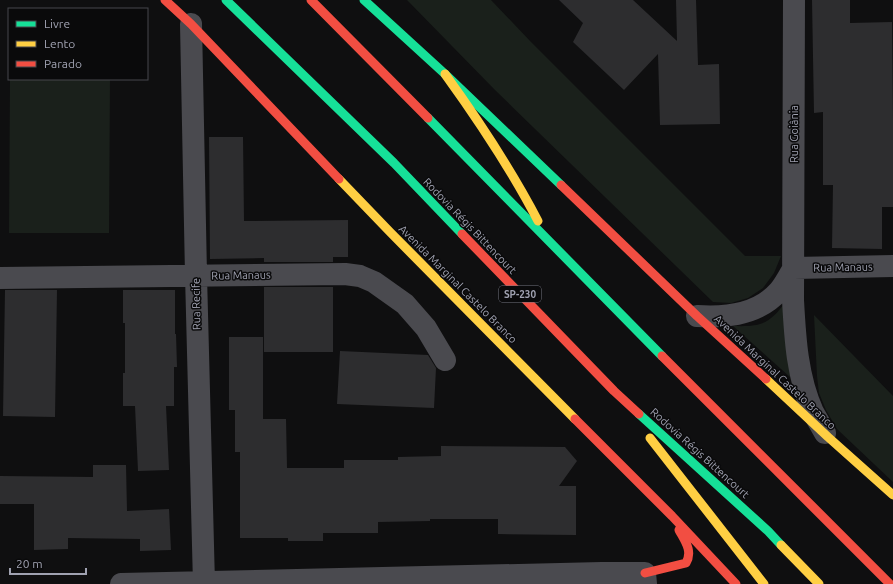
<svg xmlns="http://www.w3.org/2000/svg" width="893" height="584" font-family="Ubuntu,sans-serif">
	<rect width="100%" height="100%" fill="#0f0f10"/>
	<path fill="#1a201b" d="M 407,0 L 491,0 L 531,42 L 745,256 L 781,256 L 774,273 L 763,288 L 748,298 L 731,303 L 713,302 L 495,90 Z
		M 10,79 L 110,79 L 109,233 L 9,233 Z
		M 786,301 L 790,377 L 733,326 C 761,327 770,324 786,301 Z
		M 814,315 L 893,396 L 893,482 L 837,429 L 826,410 L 819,393 L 817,376 Z"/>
	<path fill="#2d2d2f" d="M 559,0 L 633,0 L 677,41 L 676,0 L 696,0 L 698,65 L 719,64 L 720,124 L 660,125 L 658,54 L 624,90 L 573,42 L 583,23 Z
		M 812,0 L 850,0 L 850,23 L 892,22 L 893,120 L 893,207 L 882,207 L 882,249 L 832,248 L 833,185 L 823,185 L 823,112 L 814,113 Z
		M 209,137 L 243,137 L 244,221 L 348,220 L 348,257 L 333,257 L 333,262 L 264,262 L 264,258 L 210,259 Z
		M 264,287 L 333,287 L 333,352 L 264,352 Z
		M 5,290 L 57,290 L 55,417 L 3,416 Z
		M 123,290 L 175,290 L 175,334 L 176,334 L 177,367 L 174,367 L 174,406 L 166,406 L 169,470 L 138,471 L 135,406 L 123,406 L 123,373 L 125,373 L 125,323 L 123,323 Z
		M 229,337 L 263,337 L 263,419 L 286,419 L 287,468 L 344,468 L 344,460 L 398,460 L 398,457 L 441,456 L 441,446 L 565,447 L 577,461 L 559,486 L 576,486 L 576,535 L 498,534 L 498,519 L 430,519 L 430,521 L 378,522 L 378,533 L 323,533 L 323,541 L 288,541 L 288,538 L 240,538 L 240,452 L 235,452 L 235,410 L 229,410 Z
		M 340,351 L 428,355 L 436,368 L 434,408 L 337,404 Z
		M 93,465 L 126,465 L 127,511 L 169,509 L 171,550 L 140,551 L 140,539 L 68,538 L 68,549 L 34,550 L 34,504 L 0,504 L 0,476 L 93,477 Z"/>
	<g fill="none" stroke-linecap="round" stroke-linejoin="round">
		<path stroke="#4a4a4f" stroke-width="22" d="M 794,0 L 793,300 C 795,337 797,377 813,412 C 817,419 821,426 825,433
			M 191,24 L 196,275 L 204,584
			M 794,268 L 893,266
			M 0,278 L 345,274 L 360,276 L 374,282 L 405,304 L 426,328 L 445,360
			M 697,316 C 726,318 758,315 779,291 C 785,284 789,275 794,268
			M 121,584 L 602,573 L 645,573 L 646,584"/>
		<path stroke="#16e098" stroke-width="9" d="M 226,0 L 394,163 L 462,234
			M 364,0 L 445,74 L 561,185
			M 428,118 L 662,356
			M 639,414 L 768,531 L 781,545"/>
		<path stroke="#ffcf43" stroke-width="9" d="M 445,74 C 479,121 511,169 538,221
			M 339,179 L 390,232 L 575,419
			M 766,379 L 828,437 L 893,495
			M 650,438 L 764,584
			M 781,545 L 819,584"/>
		<path stroke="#f24e42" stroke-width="9" d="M 165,0 L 191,24 L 339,179
			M 311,0 L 428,118
			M 561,185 L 697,316 L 766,379
			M 462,234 L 614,391 L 639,414
			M 662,356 L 890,584
			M 575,419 L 672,516 L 736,584
			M 645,573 L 686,563 C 693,551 685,541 679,530"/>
	</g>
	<g text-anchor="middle" stroke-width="3" stroke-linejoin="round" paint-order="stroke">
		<rect fill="#0a0a0b" stroke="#73747f" stroke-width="1" x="499" y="286" width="42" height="16" rx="3"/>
		<g font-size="10" font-weight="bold" fill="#a0a2b1">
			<text x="520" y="298">SP-230</text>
		</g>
		<g font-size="11" fill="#a0a2b1" stroke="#0a0a0b">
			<text transform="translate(794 134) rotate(-90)" y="4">Rua Goiânia</text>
			<text transform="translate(470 226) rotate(46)" y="4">Rodovia Régis Bittencourt</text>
			<text transform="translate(843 267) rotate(-1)" y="4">Rua Manaus</text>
			<text transform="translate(241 275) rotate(-1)" y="4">Rua Manaus</text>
			<text transform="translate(458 284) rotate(45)" y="4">Avenida Marginal Castelo Branco</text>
			<text transform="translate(196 304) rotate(-91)" y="4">Rua Recife</text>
			<text transform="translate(775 372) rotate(43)" y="4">Avenida Marginal Castelo Branco</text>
			<text transform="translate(700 453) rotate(42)" y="4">Rodovia Régis Bittencourt</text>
		</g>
	</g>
	<rect x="8" y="8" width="140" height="72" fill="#0a0a0b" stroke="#46474d"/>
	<rect x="16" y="21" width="20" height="6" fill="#16e098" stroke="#46474d"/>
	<text x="44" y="28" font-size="12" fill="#a0a2b1">Livre</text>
	<rect x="16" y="41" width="20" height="6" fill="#ffcf43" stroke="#46474d"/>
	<text x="44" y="48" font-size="12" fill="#a0a2b1">Lento</text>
	<rect x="16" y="61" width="20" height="6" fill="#f24e42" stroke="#46474d"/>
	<text x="44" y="68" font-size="12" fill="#a0a2b1">Parado</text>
	<path d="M10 568v6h76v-6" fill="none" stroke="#a0a2b1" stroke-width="2"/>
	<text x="16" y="568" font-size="12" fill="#a0a2b1" stroke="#0a0a0b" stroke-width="3" paint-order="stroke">20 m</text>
</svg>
